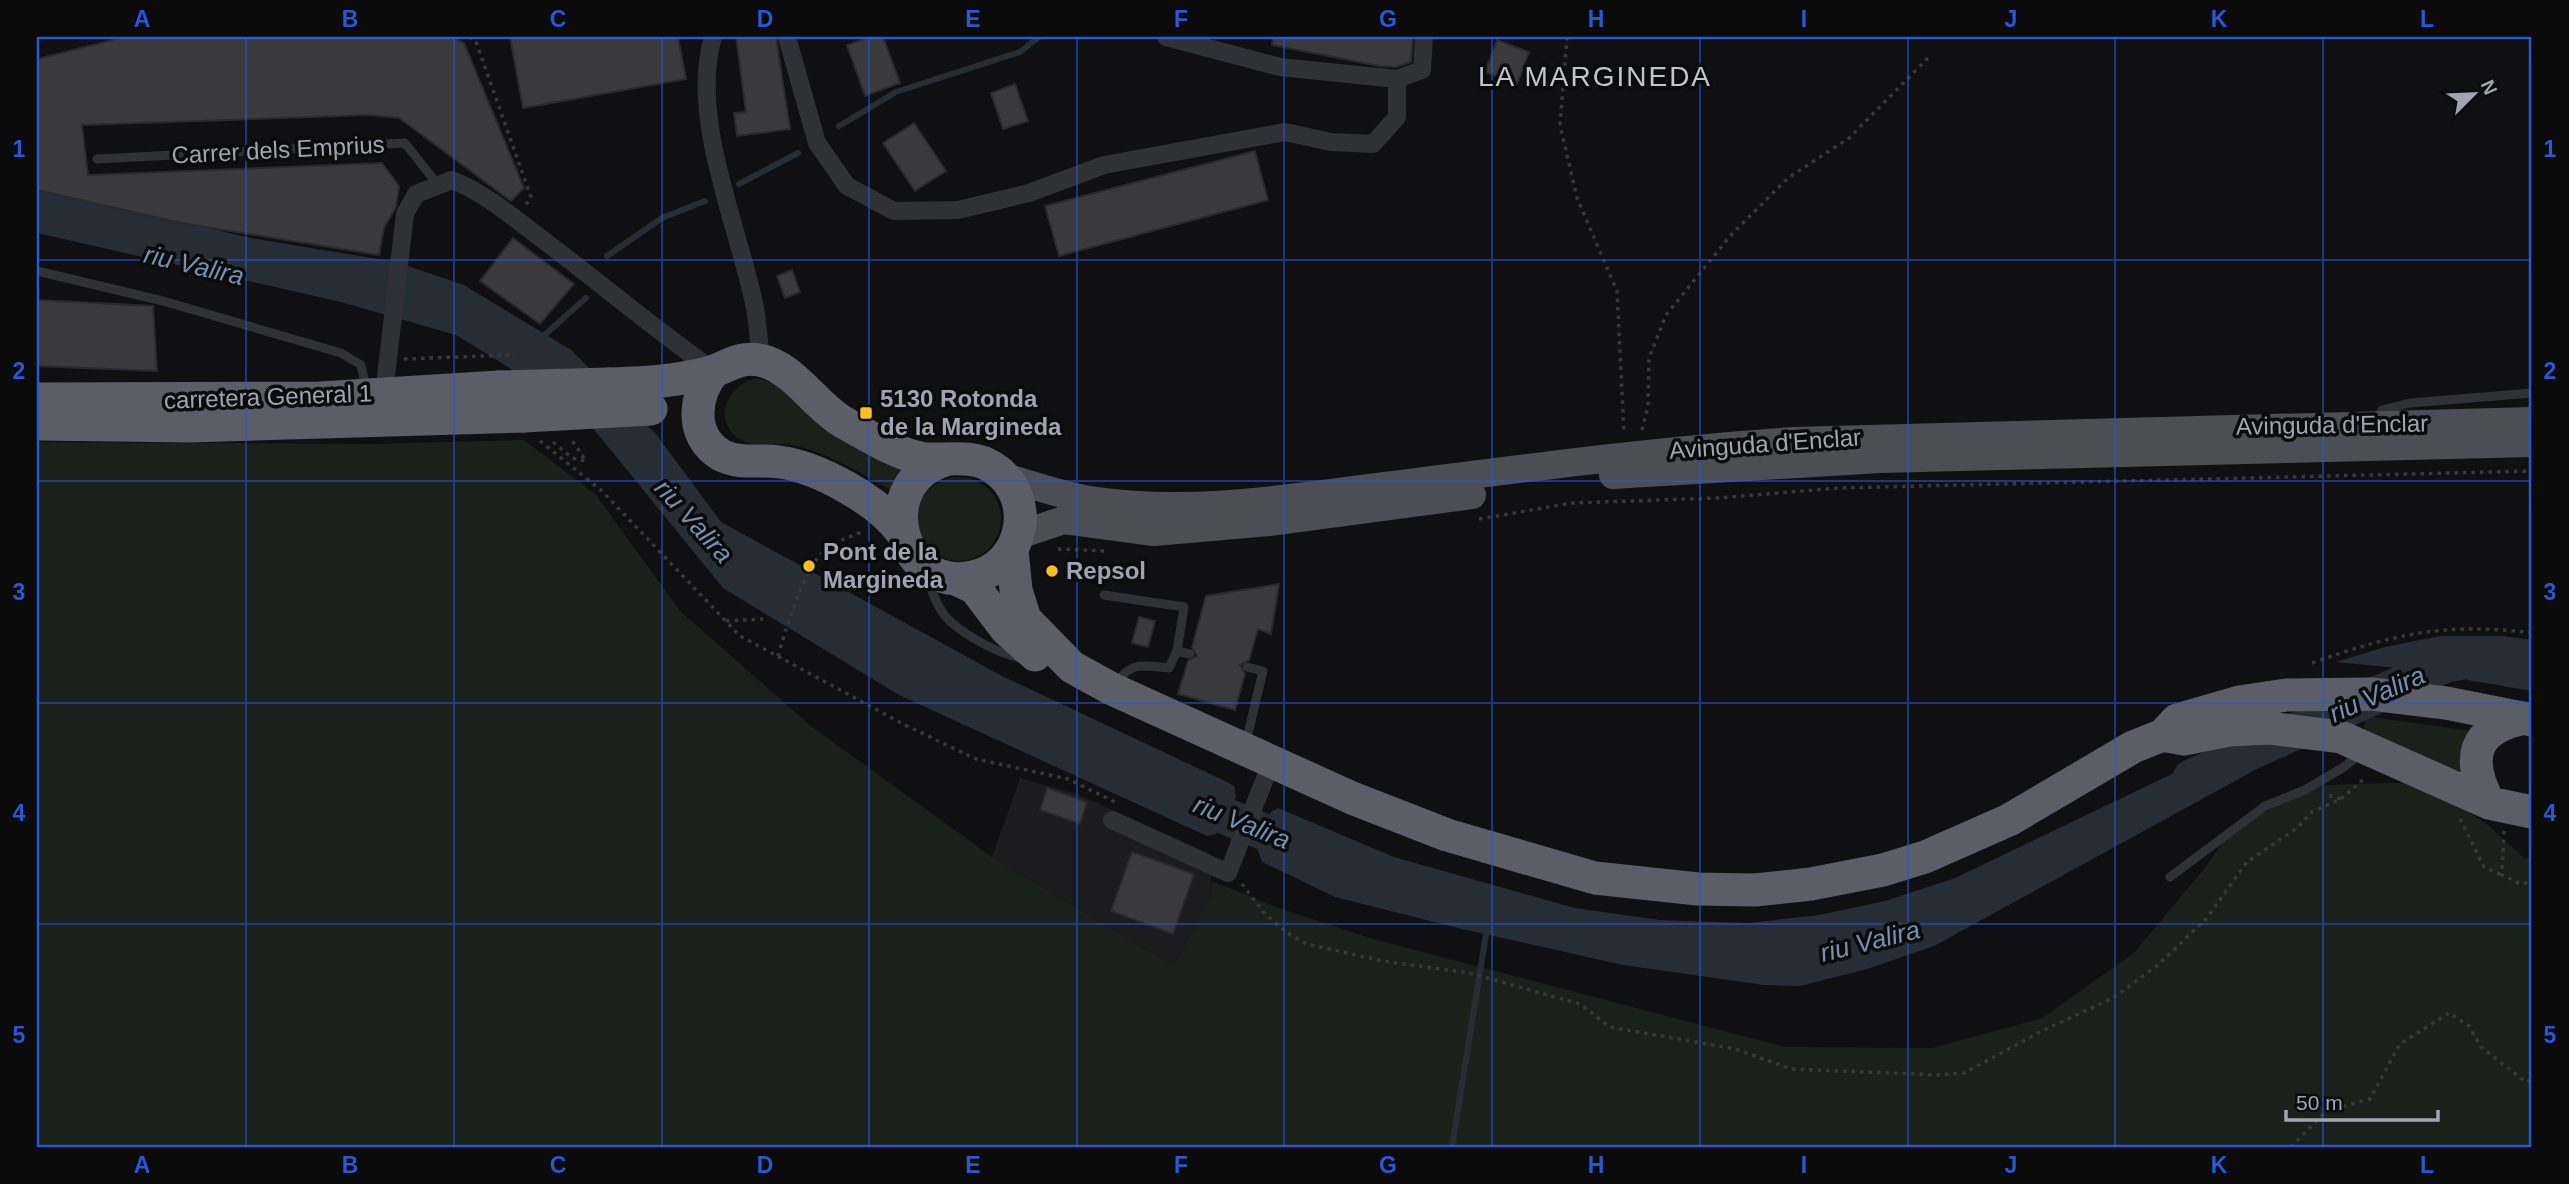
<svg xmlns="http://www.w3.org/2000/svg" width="2569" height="1184" font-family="Helvetica,sans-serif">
	<rect width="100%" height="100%" fill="#100f11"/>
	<path fill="#1c1b1e" d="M 1020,778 L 1077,794 L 1209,853 L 1212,891 L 1174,966 L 992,857 Z"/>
	<path fill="#1a211b" d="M 757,378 L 776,384 L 824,430 L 905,471 L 895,493 C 866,475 828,453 793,445 C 776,442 757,449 741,440 C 710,421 728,384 757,378 Z
		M 524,440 L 596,495 L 680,611 L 811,726 L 992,857 L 1174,966 L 1212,891 L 1212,881 L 1276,907 L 1373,939 L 1785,1047 L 1932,1048 L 2042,1018 L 2134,953 L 2204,869 L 2236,824 L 2324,785 L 2424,782 L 2488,825 L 2525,859 L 2532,856 L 2532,1147 L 37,1147 L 37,442 L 374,444 Z
		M917 519a42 42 0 1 1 84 0a42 42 0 1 1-84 0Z
		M 2366,716 L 2470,731 L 2461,771 L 2447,769 L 2363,732 Z"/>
	<path fill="#262d35" d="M 37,188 L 251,238 L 396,262 L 464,285 L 571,350 L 656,434 L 721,522 L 1002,676 L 1225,781 L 1234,786 L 1236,797 L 1216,834 L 1207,836 L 899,695 L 723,588 L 579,411 L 456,335 L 341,302 L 37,233 Z
		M 2440,636 L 2502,636 L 2532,640 L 2532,691 L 2467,680 L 2467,675 L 2336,662 L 2385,647 Z
		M 2283,751 L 2264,760 L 2266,764 L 1934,946 L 1867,969 L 1800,986 L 1764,985 L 1623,965 L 1462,929 L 1335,897 L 1262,862 L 1256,845 L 1271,812 L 1278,808 L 1394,857 L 1575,908 L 1660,920 L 1748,923 L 1819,915 L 1885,901 L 1955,878 L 2197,762 Z"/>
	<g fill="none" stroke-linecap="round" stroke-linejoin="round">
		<path stroke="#262d35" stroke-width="6" d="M 839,126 L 896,92 L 1020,52 L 1039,37
			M 739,184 L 798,153
			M 607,256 L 662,218 L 705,201
			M 540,339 L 586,298
			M 1452,1147 L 1487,928"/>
		<path stroke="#262d35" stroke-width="37" d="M 2191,778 L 2446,664 L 2485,657 L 2532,661
			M 1179,797 L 1310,851"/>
	</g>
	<path fill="#3a393e" stroke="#2a292d" stroke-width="2" d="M 124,37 L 451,37 L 464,43 L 524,188 L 511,201 L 399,118 L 368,115 L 82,125 L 88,175 L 382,163 L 399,186 L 396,207 L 384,228 L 379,255 L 181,223 L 37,190 L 37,59 Z
		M 510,37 L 678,37 L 686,79 L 523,108 Z
		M 736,37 L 776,37 L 790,129 L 737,136 L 734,113 L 746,112 Z
		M 870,37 L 883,37 L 900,83 L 865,96 L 847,45 Z
		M 1273,37 L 1413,37 L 1411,62 L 1396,67 L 1379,66 L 1272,45 Z
		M 1497,40 L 1529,52 L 1517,84 L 1485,72 Z
		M 1015,84 L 1028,121 L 1003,129 L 991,93 Z
		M 914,123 L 946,171 L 915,191 L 883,143 Z
		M 1255,151 L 1268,200 L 1059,256 L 1045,206 Z
		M 513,238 L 574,284 L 540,324 L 480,281 Z
		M 792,270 L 800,292 L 785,298 L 777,276 Z
		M 37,300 L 153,306 L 157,371 L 37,366 Z
		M 1279,584 L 1271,634 L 1258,629 L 1249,660 L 1240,665 L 1245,674 L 1235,710 L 1178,694 L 1188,661 L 1197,656 L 1192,647 L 1206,596 Z
		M 1139,617 L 1155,621 L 1148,647 L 1132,643 Z
		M 1047,788 L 1087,802 L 1080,824 L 1040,810 Z
		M 1132,852 L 1194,874 L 1173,934 L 1111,911 Z"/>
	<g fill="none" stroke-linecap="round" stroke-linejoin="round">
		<path stroke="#36383d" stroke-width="3.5" stroke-dasharray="3.5 5" stroke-linecap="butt" d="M 469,37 L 476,42 L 531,197 L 525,206
			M 1567,37 L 1560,125 L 1577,198 L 1617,291 L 1624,433
			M 404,359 L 510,355 L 513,359
			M 1642,430 L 1648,406 L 1649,358 L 1666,315 L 1731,235 L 1788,178 L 1849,138 L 1928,58
			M 540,441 L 602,491 L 740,636 L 905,725 L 976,759 L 1068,779 L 1115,802
			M 553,442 L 572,458 L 586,461 L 571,439
			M 1479,519 L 1572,503 L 1717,498 L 1839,488 L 2532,471
			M 1058,549 L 1106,551
			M 726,621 L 763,619
			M 778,656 C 786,629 802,574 821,554 C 833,542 849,537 865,531
			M 2312,663 C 2394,634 2445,622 2532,633
			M 2341,799 L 2366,777
			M 2460,819 L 2484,867 L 2502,875
			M 2504,831 L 2502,875 L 2521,884 L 2532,882
			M 1242,884 L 1265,914 L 1287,933 L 1307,944 L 1383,961 L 1469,973 L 1580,1004 L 1610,1027 L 1736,1049 L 1791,1069 L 1940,1075 L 1964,1073 L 2044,1030 L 2113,998 L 2158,965 L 2206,919 L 2247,862 L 2297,828 L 2312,812 L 2341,799 L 2324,794
			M 2291,1147 L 2326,1111 L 2370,1099 L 2400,1044 L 2449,1013 L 2469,1026 L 2481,1047 L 2526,1082 L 2532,1079"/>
		<path stroke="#303136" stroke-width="9" d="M 97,159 L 405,143 L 438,185
			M 37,271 L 163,301 L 341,353 L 361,365 L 366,389
			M 2376,420 L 2382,410 L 2410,403 L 2532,393
			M 928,578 C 932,593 939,612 951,622 C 968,637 999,654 1021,658
			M 1104,595 L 1184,607 L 1177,651
			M 1116,683 C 1133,660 1143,666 1169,668 L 1177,651 L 1190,654
			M 1246,742 L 1263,671 L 1247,667
			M 2170,877 L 2265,806 L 2305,790 L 2344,767 L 2360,754"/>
		<path stroke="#303136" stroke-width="18" d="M 713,37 C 689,118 739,227 755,308 C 758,325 759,343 761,361
			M 787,37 L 817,143 L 847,186 L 894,211 L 958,210 L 1029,193 L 1104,165 L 1285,132 L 1331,142 L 1373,144 L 1397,117 L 1397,79
			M 1166,37 L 1280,67 L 1397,79 L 1422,70 L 1424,37
			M 384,393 L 405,214 L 416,194 L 452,180 C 485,193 514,218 542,239 C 600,283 655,329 714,371
			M 1112,820 L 1228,873 L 1271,763"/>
		<path stroke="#4c4e55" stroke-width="28" d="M 1613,475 L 1880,459 L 2532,443
			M 1004,477 C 1034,485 1065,497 1096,501 C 1194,515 1296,497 1393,485 C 1526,468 1660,450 1794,441 L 2532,421
			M 1019,535 L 1064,520 L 1154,532 L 1269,522 L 1472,495"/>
		<path stroke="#5c5e67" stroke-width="33" d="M 714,371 C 694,395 689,436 721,455 C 740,465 760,459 779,462 C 818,467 880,501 902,533
			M 609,384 C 631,383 655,383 677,379 C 689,377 703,375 714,371 C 730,365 740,357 759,360 C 793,366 814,405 843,422 C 865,434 895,453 920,458 C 945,462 970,453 992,467 C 1038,495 1025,566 973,577 C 897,594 870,477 950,459
			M 37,399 L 320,398 L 499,387
			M 37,424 L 191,426 L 524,416
			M 1012,550 L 1016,590 L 1025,619 L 1072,667 L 1112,689 L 1352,798 L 1447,835 L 1595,878 L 1698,889 L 1755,890 L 1811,884 L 1883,870 L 1925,857 L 2009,820 L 2133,747 L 2163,735 L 2177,720 L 2239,702 L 2286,695 L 2371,694 L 2446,703 L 2532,720
			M 956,579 L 975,588 L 1006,629 L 1035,655
			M 2167,736 L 2184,739 L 2229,730 L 2269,728 L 2341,737 L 2489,803 L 2532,812
			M 2489,803 C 2466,759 2472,729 2524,718"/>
		<path stroke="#5c5e67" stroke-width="33" d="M 499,387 L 609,384
			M 524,416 L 651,409"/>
	</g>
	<path fill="none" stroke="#2a57d4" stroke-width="2" stroke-opacity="0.55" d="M 246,37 L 246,1147M 454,37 L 454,1147M 662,37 L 662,1147M 869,37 L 869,1147M 1077,37 L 1077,1147M 1284,37 L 1284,1147M 1492,37 L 1492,1147M 1700,37 L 1700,1147M 1908,37 L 1908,1147M 2115,37 L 2115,1147M 2323,37 L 2323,1147M 37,260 L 2532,260M 37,481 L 2532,481M 37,703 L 2532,703M 37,924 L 2532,924"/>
	<g fill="#f8bf21" stroke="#0b0b0c" stroke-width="2.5">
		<rect x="859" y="406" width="14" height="14" rx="3.5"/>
		<circle cx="809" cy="566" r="7"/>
		<circle cx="1052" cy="571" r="7"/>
	</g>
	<g text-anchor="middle" stroke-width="7" stroke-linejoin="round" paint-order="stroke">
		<g font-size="24" fill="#a0a4b2" stroke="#0b0b0c">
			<text transform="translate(278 150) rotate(-3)" y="8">Carrer dels Emprius</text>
			<text transform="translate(268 397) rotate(-2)" y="8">carretera General 1</text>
			<text transform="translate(2332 425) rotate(-1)" y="8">Avinguda d'Enclar</text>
			<text transform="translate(1765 444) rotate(-4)" y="8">Avinguda d'Enclar</text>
		</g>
		<g font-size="24" font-weight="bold" fill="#a0a4b2" stroke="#0b0b0c" text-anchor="start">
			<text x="880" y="407">5130 Rotonda<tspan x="880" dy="28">de la Margineda</tspan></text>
			<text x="823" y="560">Pont de la<tspan x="823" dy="28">Margineda</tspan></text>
			<text x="1066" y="579">Repsol</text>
		</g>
		<g font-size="26" font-style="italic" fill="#7590b0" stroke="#0b0b0c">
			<text transform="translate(194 265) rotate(13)" y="9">riu Valira</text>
			<text transform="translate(694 521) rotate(48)" y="9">riu Valira</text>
			<text transform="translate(2377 694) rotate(-24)" y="9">riu Valira</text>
			<text transform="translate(1242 822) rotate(22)" y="9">riu Valira</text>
			<text transform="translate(1870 941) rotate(-14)" y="9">riu Valira</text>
		</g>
		<g font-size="28" letter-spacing="2" fill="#c1c4ce" stroke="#0b0b0c">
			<text x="1595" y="86">LA MARGINEDA</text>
		</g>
	</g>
	<rect width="2569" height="1184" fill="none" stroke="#0b0b0c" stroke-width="77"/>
	<g transform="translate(2474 94) rotate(66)" stroke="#0b0b0c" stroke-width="5" paint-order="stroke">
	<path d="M0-5L12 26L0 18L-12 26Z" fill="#a0a4b2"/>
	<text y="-10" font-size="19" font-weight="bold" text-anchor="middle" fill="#a0a4b2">N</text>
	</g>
	<path d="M2286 1110v10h152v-10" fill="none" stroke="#a0a4b2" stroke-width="3.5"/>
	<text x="2296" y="1110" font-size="21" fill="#a0a4b2" stroke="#0b0b0c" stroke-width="5" paint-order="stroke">50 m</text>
	<rect x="38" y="38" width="2492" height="1108" fill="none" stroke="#2a57d4" stroke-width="2.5"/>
	<g font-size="23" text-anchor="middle" font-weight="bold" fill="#2a57d4">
		<text x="142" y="27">A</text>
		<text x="350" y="27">B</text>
		<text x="558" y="27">C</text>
		<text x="765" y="27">D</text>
		<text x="973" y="27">E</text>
		<text x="1181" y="27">F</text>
		<text x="1388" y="27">G</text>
		<text x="1596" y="27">H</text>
		<text x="1804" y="27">I</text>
		<text x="2011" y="27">J</text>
		<text x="2219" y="27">K</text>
		<text x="2427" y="27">L</text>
		<text x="19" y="157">1</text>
		<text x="2550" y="157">1</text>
		<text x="19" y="379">2</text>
		<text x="2550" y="379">2</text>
		<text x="19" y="600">3</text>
		<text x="2550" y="600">3</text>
		<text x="19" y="821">4</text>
		<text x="2550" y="821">4</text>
		<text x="19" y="1043">5</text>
		<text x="2550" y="1043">5</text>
		<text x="142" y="1173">A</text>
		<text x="350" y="1173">B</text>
		<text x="558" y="1173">C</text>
		<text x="765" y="1173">D</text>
		<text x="973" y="1173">E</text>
		<text x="1181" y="1173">F</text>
		<text x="1388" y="1173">G</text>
		<text x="1596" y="1173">H</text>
		<text x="1804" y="1173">I</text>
		<text x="2011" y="1173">J</text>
		<text x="2219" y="1173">K</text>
		<text x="2427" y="1173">L</text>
	</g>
</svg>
